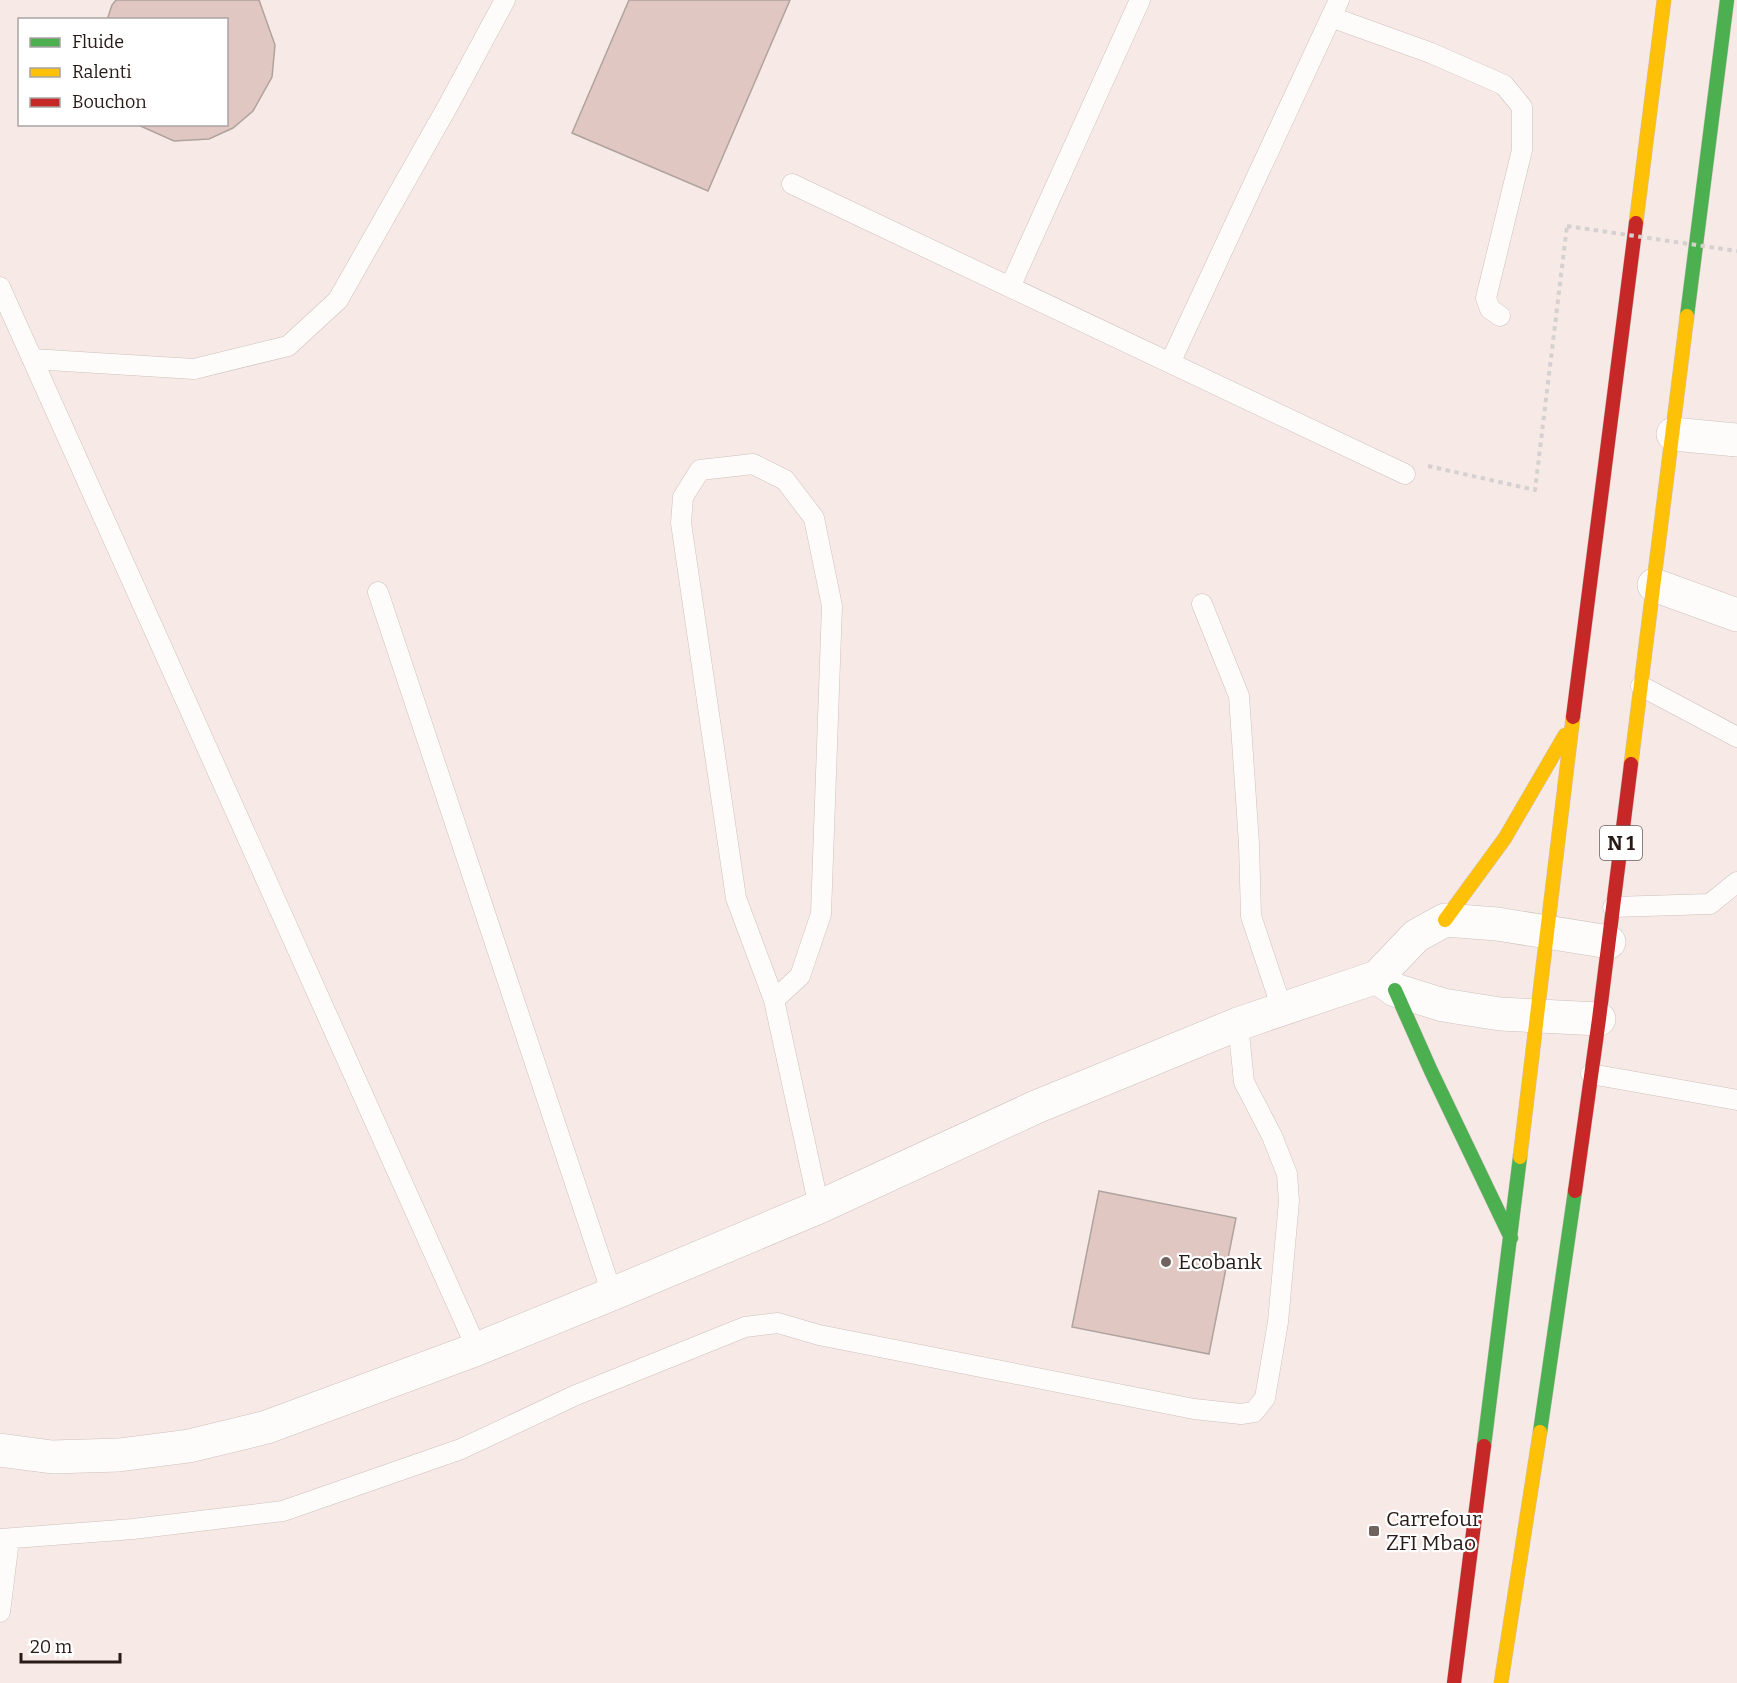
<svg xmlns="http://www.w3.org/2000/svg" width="1737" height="1683" font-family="Bitter,serif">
	<rect width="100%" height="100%" fill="#f7eae6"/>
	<path fill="#e0c7c1" stroke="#afa29f" stroke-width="1.5" d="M 116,0 L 259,0 L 275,45 L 272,77 L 253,111 L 233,128 L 209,139 L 174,141 L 136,124 L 226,124 L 226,20 L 107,20 L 112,5 Z
		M 629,0 L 790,0 L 708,191 L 572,133 Z
		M 1099,1191 L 1236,1218 L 1209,1354 L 1072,1327 Z"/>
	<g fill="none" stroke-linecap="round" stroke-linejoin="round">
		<g stroke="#cdc0bc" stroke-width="21">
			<path id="lane" d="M 1331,17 L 1431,53 L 1504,85 L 1522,107 L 1522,150 L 1486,298 L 1490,309 L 1500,316
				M 792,184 L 1405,474
				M 0,287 L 477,1349
				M 1010,287 L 1140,0
				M 32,359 L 194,369 L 288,346 L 338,300 L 449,104 L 505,0
				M 1170,363 L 1339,0
				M 378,592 L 612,1294
				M 1202,604 L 1239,696 L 1249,844 L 1251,916 L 1282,1009
				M 1641,686 L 1737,737
				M 1613,907 L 1710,904 L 1737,882
				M 774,1000 L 800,976 L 821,914 L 832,606 L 814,518 L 785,480 L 753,464 L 700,470 L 683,497 L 681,523 L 736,898 L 774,1000 L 819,1207
				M 1591,1074 L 1737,1100
				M 0,1539 L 133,1529 L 283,1511 L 461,1449 L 576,1395 L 745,1327 L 778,1323 L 819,1335 L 1194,1409 L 1241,1414 L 1254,1412 L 1265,1398 L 1278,1322 L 1289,1201 L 1287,1174 L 1272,1136 L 1244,1082 L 1238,1024
				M 0,1612 L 9,1540"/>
		</g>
		<g stroke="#cdc0bc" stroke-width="34">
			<path id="street" d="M 1673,434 L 1737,440
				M 1654,585 L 1737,615
				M 1599,1019 L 1500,1014 L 1443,1005 L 1395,990 L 1377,977 L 1416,936 L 1445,920 L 1497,924 L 1609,942
				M 0,1450 L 52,1457 L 119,1455 L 189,1446 L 267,1427 L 477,1349 L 612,1294 L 819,1207 L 1036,1107 L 1238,1024 L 1377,977"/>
		</g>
		<g stroke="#cdc0bc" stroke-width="15">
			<path id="fast" d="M 1687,316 L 1727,0
				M 1395,990 L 1431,1071 L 1511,1238
				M 1540,1432 L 1575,1191
				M 1484,1446 L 1520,1157"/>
		</g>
		<g stroke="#cdc0bc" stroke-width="15">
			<path id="slow" d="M 1636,223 L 1664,0
				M 1631,764 L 1687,316
				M 1445,920 L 1505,838 L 1565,735
				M 1520,1157 L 1573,717
				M 1501,1683 L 1540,1432"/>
		</g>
		<g stroke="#cdc0bc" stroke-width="15">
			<path id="jam" d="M 1573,717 L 1636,223
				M 1575,1191 L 1599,1019 L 1631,764
				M 1454,1683 L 1484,1446"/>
		</g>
		<path stroke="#d5d1d0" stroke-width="4" stroke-dasharray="4.5 4.5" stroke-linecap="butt" d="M 1428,466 L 1535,490 L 1567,226"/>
		<use href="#lane" stroke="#fefcfb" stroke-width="20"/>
		<use href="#street" stroke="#fefcfb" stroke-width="33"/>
		<use href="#fast" stroke="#4caf50" stroke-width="14"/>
		<use href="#slow" stroke="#ffc107" stroke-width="14"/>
		<use href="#jam" stroke="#c62828" stroke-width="14"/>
		<path stroke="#d5d1d0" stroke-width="4" stroke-dasharray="4.5 4.5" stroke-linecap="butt" d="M 1567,226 L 1737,251"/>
	</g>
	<g fill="#70635f" stroke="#fff" stroke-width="2">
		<circle cx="1166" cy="1262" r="6"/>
		<rect x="1368" y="1525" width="12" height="12" rx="3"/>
	</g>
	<g text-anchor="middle" stroke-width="4.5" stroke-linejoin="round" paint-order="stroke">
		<rect fill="#fff" stroke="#685f5d" stroke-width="1.5" x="1600" y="826" width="42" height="34" rx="4.5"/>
		<g font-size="20" font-weight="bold" fill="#281b17">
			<text x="1621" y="850">N 1</text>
		</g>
		<g font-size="21" fill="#281b17" stroke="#fff" text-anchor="start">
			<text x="1178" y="1269">Ecobank</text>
			<text x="1386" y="1526">Carrefour<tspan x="1386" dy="24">ZFI Mbao</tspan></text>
		</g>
	</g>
	<rect x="18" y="18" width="210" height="108" fill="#ffffff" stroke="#a9a4a2" stroke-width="1.5"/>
	<rect x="30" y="38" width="30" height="9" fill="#4caf50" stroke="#a9a4a2" stroke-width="1.5"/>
	<text x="72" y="48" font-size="18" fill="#281b17">Fluide</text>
	<rect x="30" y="68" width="30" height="9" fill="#ffc107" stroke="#a9a4a2" stroke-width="1.5"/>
	<text x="72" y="78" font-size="18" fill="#281b17">Ralenti</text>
	<rect x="30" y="98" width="30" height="9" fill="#c62828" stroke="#a9a4a2" stroke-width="1.5"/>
	<text x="72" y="108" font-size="18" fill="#281b17">Bouchon</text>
	<path d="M21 1653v9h99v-9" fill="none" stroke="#281b17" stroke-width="3"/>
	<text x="30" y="1653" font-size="18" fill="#281b17" stroke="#ffffff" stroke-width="4.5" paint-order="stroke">20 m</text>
</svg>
